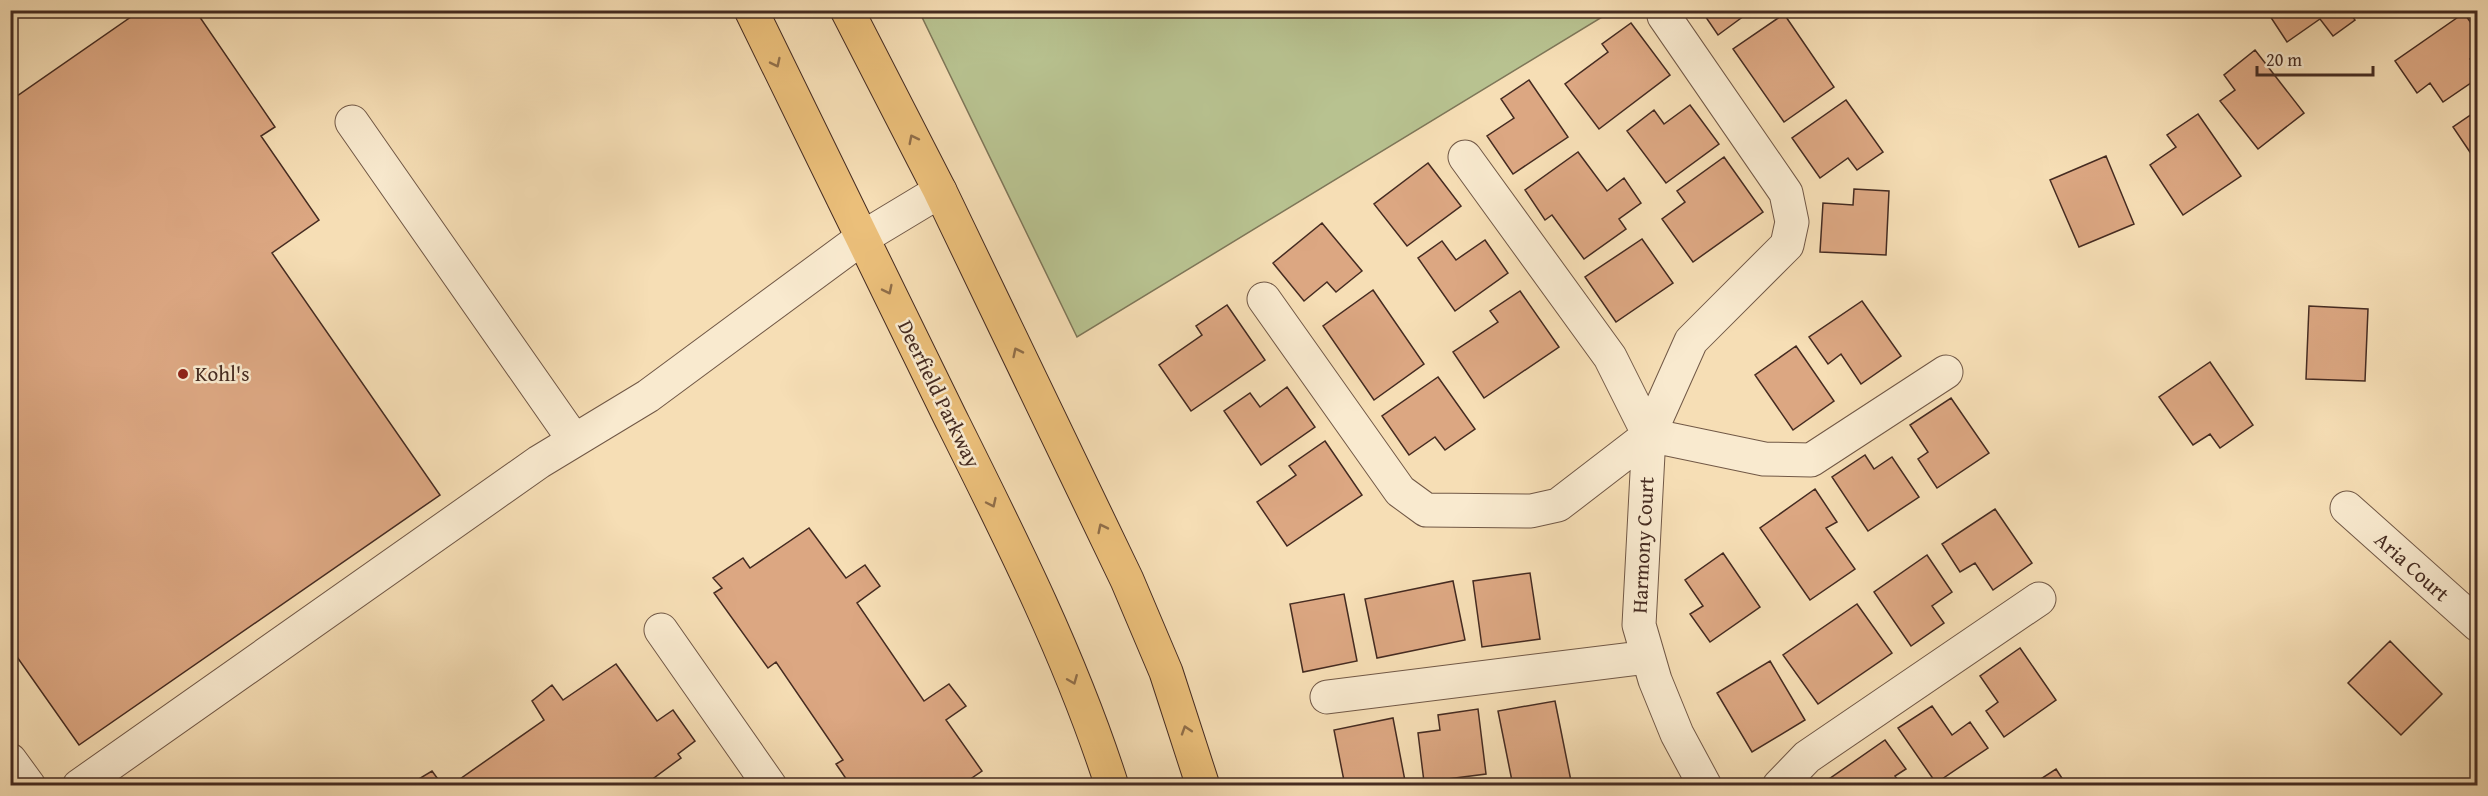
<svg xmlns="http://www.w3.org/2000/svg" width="2488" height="796" font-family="'Gentium Book Plus',serif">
	<rect width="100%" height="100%" fill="#f6deb5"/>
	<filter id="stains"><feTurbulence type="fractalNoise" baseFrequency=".00333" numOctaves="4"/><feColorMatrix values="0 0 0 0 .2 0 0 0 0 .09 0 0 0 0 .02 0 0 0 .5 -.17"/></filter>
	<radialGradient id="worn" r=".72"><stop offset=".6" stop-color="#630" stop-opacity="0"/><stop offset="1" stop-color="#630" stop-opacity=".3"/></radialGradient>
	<path fill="#b8c290" stroke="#7e7658" stroke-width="1.5" d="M 919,11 L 1612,11 L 1077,337 Z"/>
	<path fill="#dca782" stroke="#452b21" stroke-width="1.5" d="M 141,10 L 195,10 L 275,127 L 261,136 L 319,220 L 272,253 L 440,495 L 79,745 L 10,647 L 10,101 Z
		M 1701,10 L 1752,10 L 1718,35 Z
		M 2266,10 L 2348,10 L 2355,20 L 2333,36 L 2320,19 L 2287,42 Z
		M 2464,13 L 2478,33 L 2478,54 L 2470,59 L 2478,70 L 2478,78 L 2443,102 L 2430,83 L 2417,93 L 2395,61 Z
		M 1784,14 L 1834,87 L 1784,122 L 1733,49 Z
		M 1631,23 L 1670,75 L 1599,129 L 1565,84 L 1608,52 L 1602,44 Z
		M 2255,50 L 2304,113 L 2258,149 L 2220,101 L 2235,90 L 2224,75 Z
		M 1529,80 L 1568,137 L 1513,174 L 1487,136 L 1514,118 L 1501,99 Z
		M 1846,100 L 1883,152 L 1857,170 L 1848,158 L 1820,178 L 1792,138 Z
		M 1690,105 L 1719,144 L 1666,183 L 1627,131 L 1654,110 L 1664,124 Z
		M 2478,110 L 2478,164 L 2453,127 Z
		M 2198,114 L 2241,176 L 2183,215 L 2150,165 L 2176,147 L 2167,135 Z
		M 1578,152 L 1607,191 L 1624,178 L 1641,203 L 1619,219 L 1626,229 L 1584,259 L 1552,215 L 1545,220 L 1525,190 Z
		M 2106,156 L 2134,224 L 2079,247 L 2050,180 Z
		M 1724,157 L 1763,212 L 1693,262 L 1662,219 L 1685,202 L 1677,191 Z
		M 1428,163 L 1461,206 L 1407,246 L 1374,204 Z
		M 1854,189 L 1889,191 L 1886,255 L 1820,252 L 1823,203 L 1853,205 Z
		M 1322,223 L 1362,271 L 1336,292 L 1327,282 L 1304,301 L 1273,263 Z
		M 1642,239 L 1673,283 L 1616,322 L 1585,277 Z
		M 1485,240 L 1508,273 L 1455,311 L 1418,258 L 1442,241 L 1456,260 Z
		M 1373,290 L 1424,364 L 1374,400 L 1323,326 Z
		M 1520,291 L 1559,347 L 1484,398 L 1453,352 L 1498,322 L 1490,311 Z
		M 1862,301 L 1901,356 L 1861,384 L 1841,354 L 1828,364 L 1809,337 Z
		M 1227,305 L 1265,360 L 1191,411 L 1159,365 L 1202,335 L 1196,326 Z
		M 2309,306 L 2368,309 L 2365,381 L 2306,379 Z
		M 1796,346 L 1834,401 L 1793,430 L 1755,375 Z
		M 2210,362 L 2253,425 L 2220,448 L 2210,434 L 2193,445 L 2159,397 Z
		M 1438,377 L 1475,429 L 1445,450 L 1435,437 L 1409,455 L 1382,416 Z
		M 1287,387 L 1315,427 L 1261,465 L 1224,411 L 1250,393 L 1260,407 Z
		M 1951,398 L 1989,453 L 1937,488 L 1918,459 L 1928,452 L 1910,425 Z
		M 1325,441 L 1362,495 L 1287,546 L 1257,502 L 1296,475 L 1289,466 Z
		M 1865,455 L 1874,469 L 1892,457 L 1919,497 L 1868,531 L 1832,477 Z
		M 1815,489 L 1837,522 L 1826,528 L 1855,569 L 1810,600 L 1760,528 Z
		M 1995,509 L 2032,563 L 1993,590 L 1975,563 L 1960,572 L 1942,544 Z
		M 809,528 L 846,578 L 865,565 L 880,586 L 857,603 L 924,701 L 949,684 L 966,706 L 946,720 L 982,771 L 960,786 L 851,786 L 836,764 L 843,760 L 776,662 L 768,668 L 714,593 L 722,588 L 713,578 L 743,558 L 750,568 Z
		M 1723,553 L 1760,607 L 1710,642 L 1690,614 L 1703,606 L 1685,580 Z
		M 1927,555 L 1952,592 L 1932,606 L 1944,623 L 1911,646 L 1874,592 Z
		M 1530,573 L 1540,639 L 1482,647 L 1473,581 Z
		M 1453,581 L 1465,640 L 1377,658 L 1365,599 Z
		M 1344,594 L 1357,661 L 1303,672 L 1290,604 Z
		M 1857,604 L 1892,653 L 1818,704 L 1783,655 Z
		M 2390,641 L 2442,694 L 2401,735 L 2348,683 Z
		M 2020,648 L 2056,700 L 2004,737 L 1986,711 L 1998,702 L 1980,676 Z
		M 1770,661 L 1805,720 L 1752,752 L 1717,693 Z
		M 616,664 L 657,721 L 673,710 L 695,741 L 678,754 L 681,758 L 643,786 L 450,786 L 544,720 L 532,701 L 552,685 L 563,700 Z
		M 1555,701 L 1572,786 L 1513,786 L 1498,711 Z
		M 1932,706 L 1952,735 L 1970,722 L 1988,748 L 1936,783 L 1898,728 Z
		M 1478,709 L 1486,774 L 1424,782 L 1418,733 L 1440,730 L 1438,715 Z
		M 1393,718 L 1406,786 L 1345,786 L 1334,730 Z
		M 1885,740 L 1906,769 L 1895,776 L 1902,786 L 1834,786 L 1829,779 Z
		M 2056,769 L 2067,786 L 2030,786 Z
		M 432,771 L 443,786 L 413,786 L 412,783 Z"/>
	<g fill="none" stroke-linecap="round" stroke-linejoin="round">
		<g stroke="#715846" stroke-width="35">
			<path id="minor" d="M 352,122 L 574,440
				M 1465,157 L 1610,357 L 1649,435 L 1639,625 L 1655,680 L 1677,734 L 1705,786
				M 1264,299 L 1400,491 L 1426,510 L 1531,511 L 1558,505 L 1649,435 L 1691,341 L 1787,245 L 1792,222 L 1786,193 L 1664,16
				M 1649,435 L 1764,459 L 1811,460 L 1946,372
				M 2347,508 L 2478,625
				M 661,630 L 770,786
				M 1327,697 L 1648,657
				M 10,760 L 29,786
				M 79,786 L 539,462 L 648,396 L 862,238 L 940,191
				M 1779,786 L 1807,757 L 2039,599"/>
		</g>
		<g stroke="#452b21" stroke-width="35">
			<path id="major" d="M 751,10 C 817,146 884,281 950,417 C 1010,537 1071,658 1112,786
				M 847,10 L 940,191 L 1127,580 L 1166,672 L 1203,786"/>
		</g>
		<use href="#minor" stroke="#f9eacf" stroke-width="33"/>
		<use href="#major" stroke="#ebbf7a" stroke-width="33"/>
	</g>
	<defs><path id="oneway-chevron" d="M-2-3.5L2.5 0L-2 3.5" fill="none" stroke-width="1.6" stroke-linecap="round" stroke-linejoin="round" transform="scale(1.5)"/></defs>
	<g stroke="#906e49">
		<use href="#oneway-chevron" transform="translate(776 63) rotate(64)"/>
		<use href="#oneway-chevron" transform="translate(913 139) rotate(-117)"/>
		<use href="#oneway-chevron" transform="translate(888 290) rotate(64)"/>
		<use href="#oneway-chevron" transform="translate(1017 352) rotate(-116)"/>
		<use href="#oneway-chevron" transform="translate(992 503) rotate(65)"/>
		<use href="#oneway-chevron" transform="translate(1102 528) rotate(-116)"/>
		<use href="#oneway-chevron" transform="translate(1073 680) rotate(68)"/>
		<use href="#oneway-chevron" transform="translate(1186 730) rotate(-108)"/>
	</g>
	<circle fill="#8f2418" stroke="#f9eacf" stroke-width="2" cx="183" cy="374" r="6"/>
	<g text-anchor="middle" stroke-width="5" stroke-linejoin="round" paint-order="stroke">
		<g font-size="21" fill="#452b21" stroke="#f9eacf" text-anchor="start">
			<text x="195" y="381">Kohl's</text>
		</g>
		<g font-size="21" fill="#452b21" stroke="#f9eacf">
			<text transform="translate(939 394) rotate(64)" y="7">Deerfield Parkway</text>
			<text transform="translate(1643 545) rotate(-87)" y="7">Harmony Court</text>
			<text transform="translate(2412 567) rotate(42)" y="7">Aria Court</text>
		</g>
	</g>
	<rect width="2488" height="796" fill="none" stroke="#f6deb5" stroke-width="36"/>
	<rect x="12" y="12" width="2464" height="772" fill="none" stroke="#452b21" stroke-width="3"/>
	<rect x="18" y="18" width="2452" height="760" fill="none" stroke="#452b21" stroke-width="1.5"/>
	<path d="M2257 66v9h116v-9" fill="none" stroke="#452b21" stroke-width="3"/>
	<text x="2266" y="66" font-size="18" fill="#452b21" stroke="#f9eacf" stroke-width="4.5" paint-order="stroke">20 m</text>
	<rect width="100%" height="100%" filter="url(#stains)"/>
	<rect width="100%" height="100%" fill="url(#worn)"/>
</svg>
